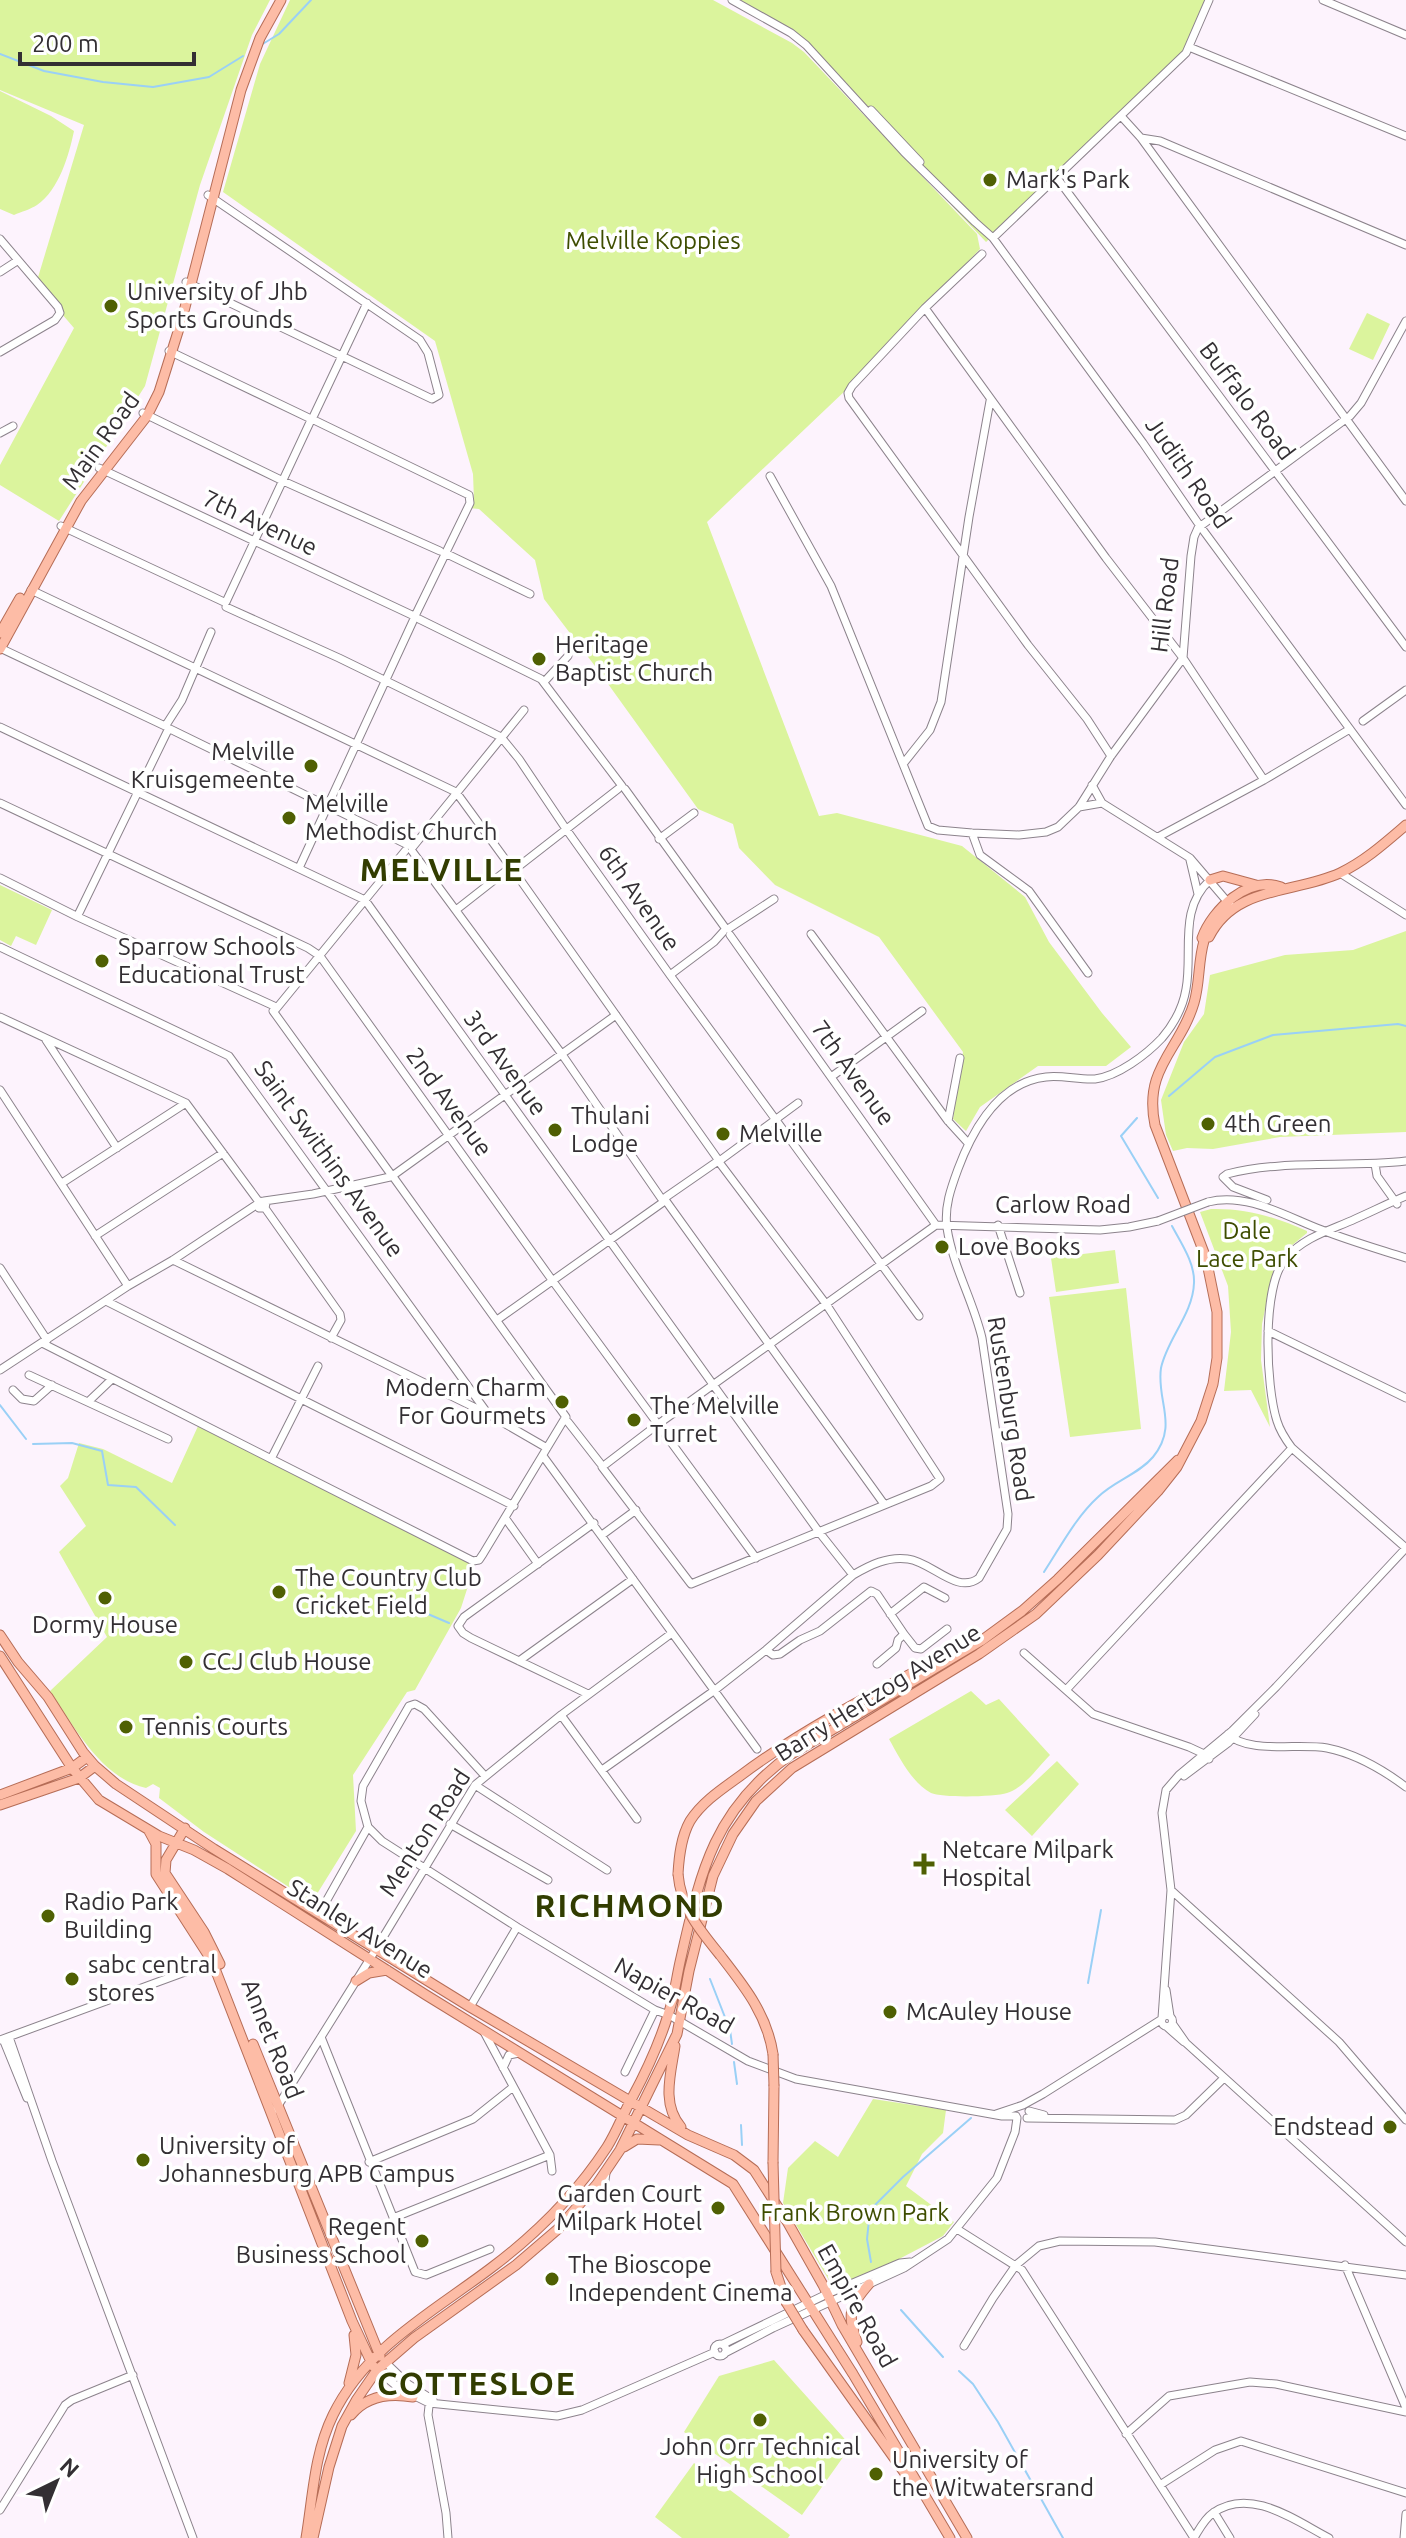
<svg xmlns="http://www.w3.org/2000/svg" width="1406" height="2538" font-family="Ubuntu,sans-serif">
	<rect width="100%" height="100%" fill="#fdf3fd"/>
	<path fill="#dbf49d" d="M 0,0 L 270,0 L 252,35 L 200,185 L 145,386 L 59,521 L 0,485 L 0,465 L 74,328 L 36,284 L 84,125 L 0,90 Z
		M 290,0 L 713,0 L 792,43 L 804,52 L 977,234 L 980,249 L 847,389 L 707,522 L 819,816 L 837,813 L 962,846 L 1025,897 L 1049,942 L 1102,1013 L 1131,1047 L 1106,1066 L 1038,1066 L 980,1107 L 966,1131 L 953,1119 L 963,1052 L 879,937 L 775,885 L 739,848 L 733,824 L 698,809 L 598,670 L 544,599 L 535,560 L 479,509 L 469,508 L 474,500 L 473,474 L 435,341 L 223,192 L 260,64 Z
		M 732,0 L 1206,0 L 1184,51 L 1119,118 L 986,242 L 788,32 Z
		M 0,91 L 51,116 L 74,131 C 69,155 59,190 37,205 C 31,209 21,212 14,215 L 0,209 Z
		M 1367,313 L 1390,324 L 1373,360 L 1349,349 Z
		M 0,885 L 52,910 L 36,945 L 16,936 L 11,946 L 0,940 Z
		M 1406,931 L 1406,1132 L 1280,1137 L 1213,1149 L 1187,1148 L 1173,1151 L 1166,1135 L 1161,1100 L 1184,1042 L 1204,1014 L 1210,975 L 1285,955 L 1353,950 Z
		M 1211,1209 C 1245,1208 1276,1217 1307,1231 L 1307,1233 L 1285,1251 L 1275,1263 L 1262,1324 L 1261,1360 L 1270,1427 L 1251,1390 L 1224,1391 L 1231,1332 L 1228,1286 L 1200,1212 Z
		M 1115,1250 L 1119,1283 L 1056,1292 L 1051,1258 Z
		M 1126,1288 L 1141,1429 L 1070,1437 L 1049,1297 Z
		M 199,1424 L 476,1561 L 461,1608 L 415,1690 L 407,1692 L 353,1775 L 356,1831 L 312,1902 L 204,1832 L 159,1798 L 160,1788 L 153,1784 L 146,1788 C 101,1778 74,1726 50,1691 L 107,1637 L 59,1552 L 86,1526 L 60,1486 L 68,1478 L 79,1443 L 103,1449 L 172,1483 Z
		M 971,1691 L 986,1705 L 999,1699 L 1050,1755 C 1038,1767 1024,1788 1007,1793 C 995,1797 942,1798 931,1793 C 912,1783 899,1757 889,1739 Z
		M 1057,1761 L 1079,1784 L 1032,1836 L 1005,1810 Z
		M 873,2099 L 946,2110 L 943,2133 L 922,2154 L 906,2186 L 954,2222 L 943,2236 L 836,2292 L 783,2203 L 788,2168 L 815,2141 L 838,2157 Z
		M 774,2360 L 851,2446 L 802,2515 L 684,2432 L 719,2376 Z
		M 694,2463 L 790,2535 L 788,2538 L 682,2538 L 655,2517 Z"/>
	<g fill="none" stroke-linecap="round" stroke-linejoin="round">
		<path stroke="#9ad0f6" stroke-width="2" d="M 261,45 L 279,34 L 311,0
			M 0,54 L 44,71 L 103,82 L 153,87 L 209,77 L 243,56
			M 1169,1096 L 1215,1057 L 1273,1035 L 1398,1024 L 1406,1026
			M 1137,1118 L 1121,1136 L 1158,1198
			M 0,1405 L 26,1439
			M 33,1444 L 72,1443 L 102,1451 L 108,1485 L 136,1487 L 175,1525
			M 1044,1572 C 1061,1546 1076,1517 1098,1497 C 1114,1481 1139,1474 1153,1457 C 1179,1425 1156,1401 1161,1368 C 1167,1339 1193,1314 1194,1283 C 1195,1263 1181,1243 1172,1226
			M 395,1600 L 449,1623
			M 710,1979 L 730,2030 L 732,2044
			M 1088,1983 L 1101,1910
			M 734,2062 L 737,2084
			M 741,2125 L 742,2145
			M 871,2262 L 867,2239 L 870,2210 L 903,2177 L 971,2118
			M 901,2310 L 943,2357
			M 959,2371 L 973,2384 L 998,2422 L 1063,2538"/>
		<g stroke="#8c838c" stroke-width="9">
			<path id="minor" d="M 732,0 L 791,33 L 806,45 L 904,152 L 975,222 L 993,238 L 1143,443 L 1200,526 L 1406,805
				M 1323,0 L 1406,35
				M 1189,47 L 1406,136
				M 871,110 L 920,162
				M 1121,116 L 1141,138 L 1406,501
				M 1141,138 L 1160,141 L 1406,245
				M 1057,178 L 1406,647
				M 993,238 L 1186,53 L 1209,0
				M 0,239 L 58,307 L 60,313 L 55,320 L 0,352
				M 982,254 L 925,308 L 852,386 L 848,393 L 849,398 L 1028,645 L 1087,719 L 1111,756
				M 0,272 L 17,261
				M 186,282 L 432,399 L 439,395 L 428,353 L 420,340 L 208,195
				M 925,308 L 1106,558 L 1183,658 L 1264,780
				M 169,351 L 311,419
				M 143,413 L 283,481 L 440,551
				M 314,415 L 367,303
				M 316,421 L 469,495 L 470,503 L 415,616
				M 0,433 L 13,426
				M 99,468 L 414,616
				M 770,476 L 831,586 L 928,826 L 938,830 L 972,833 L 1019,835 L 1046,832 L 1058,827 L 1079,807 L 1111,756 L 1183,658 L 1191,556 L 1194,537 L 1198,528 L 1350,416 L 1361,403 L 1406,321
				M 61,526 L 224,602
				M 447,554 L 530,594
				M 31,590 L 456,792 L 510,866
				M 226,602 L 311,420
				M 226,607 L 339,658 L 501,737 L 519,759 L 566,829 L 670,975 L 919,1316
				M 419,619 L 541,679 L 622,786
				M 0,648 L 165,726
				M 544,682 L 568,656
				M 1363,721 L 1406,690
				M 166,725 L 182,700 L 211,632
				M 0,727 L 365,900 L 819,1532 L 853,1575
				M 170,729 L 408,845
				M 903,764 L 930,730 L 941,702 L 969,517 L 990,401
				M 1092,785 L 1102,803 L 1190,858 L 1231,906
				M 625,789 L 726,929
				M 0,803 L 308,948 L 320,956 L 552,1280 L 756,1558
				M 1079,807 L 1102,803
				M 972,833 L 980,855 L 1029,891 L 1088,973
				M 1158,837 L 1264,780 L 1350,729
				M 659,839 L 694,813
				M 412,848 L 524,710
				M 412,851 L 561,1053 L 661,1198
				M 1190,860 L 1198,894
				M 299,868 L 413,621
				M 514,870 L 618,789
				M 514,871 L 717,1158
				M 1340,873 L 1406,915
				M 0,878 L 78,917 L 274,1006
				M 456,910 L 507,870
				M 79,913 L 167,732
				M 728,929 L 774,899
				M 811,934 L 948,1121 L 968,1143
				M 730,935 L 936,1225
				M 0,947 L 229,1056 L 488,1414
				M 670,975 L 714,942 L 723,932
				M 276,1009 L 405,851
				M 273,1011 L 390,1173
				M 0,1017 L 186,1103 L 259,1202
				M 46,1040 L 117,1148
				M 831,1077 L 922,1011
				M 0,1090 L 128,1286
				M 948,1121 L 960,1058
				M 722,1159 L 798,1103
				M 1375,1164 L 1377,1176 L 1397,1204
				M 395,1174 L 616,1015
				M 394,1178 L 566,1417
				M 62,1183 L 186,1103
				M 1406,1196 C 1389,1203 1373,1211 1355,1219 C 1331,1230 1304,1237 1286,1258 C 1261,1286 1266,1387 1277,1421 C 1280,1431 1286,1440 1292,1448 L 1406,1548
				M 666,1197 L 718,1161
				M 1267,1200 L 1233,1187 L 1223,1177 L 1227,1174 C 1285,1159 1347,1168 1406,1161
				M 264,1201 L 313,1194 L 390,1177
				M 666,1201 L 884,1504
				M 1208,1202 C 1247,1192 1287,1217 1322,1230 C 1350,1241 1378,1249 1406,1258
				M 265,1208 L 266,1203 L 260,1201 L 259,1208 L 265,1208 L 340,1314 L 341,1320 L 331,1338
				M 998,1225 L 1020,1293
				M 95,1236 L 223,1153
				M 173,1260 L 488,1414 L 547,1448
				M 0,1268 L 47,1340
				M 106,1301 L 514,1506
				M 497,1320 L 662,1203
				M 1268,1331 L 1406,1398
				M 42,1343 L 473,1561 L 479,1560 L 483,1554 L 565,1418
				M 0,1370 L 128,1286 L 173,1260 L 259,1203
				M 29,1375 L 168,1439
				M 13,1390 L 22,1399 L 34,1401 L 52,1385
				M 89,1401 L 111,1380
				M 568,1422 L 600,1463
				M 543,1456 L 757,1749
				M 271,1459 L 318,1366
				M 606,1464 L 657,1425 L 936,1225 L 1100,1230 L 1129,1227 L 1158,1221
				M 602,1467 L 691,1584 L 931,1486 L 940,1479 L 826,1304 L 719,1162
				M 506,1519 L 538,1564
				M 602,1535 L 636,1510
				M 890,1614 L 924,1587 L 945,1598
				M 904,1634 L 915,1648 L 921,1649 L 947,1629
				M 766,1650 L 773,1655 L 780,1654 L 800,1640 L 820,1631 L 871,1591 L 877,1594 L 904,1634 L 898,1640 L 896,1648 L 877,1664
				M 1024,1653 L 1093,1714 L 1189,1747 L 1202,1753 L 1209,1759
				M 519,1661 L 633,1579
				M 1066,1690 L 1292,1448
				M 588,1694 L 471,1638 L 463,1633 L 458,1626 L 464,1617 L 594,1523
				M 561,1715 L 637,1819
				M 1228,1734 C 1247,1754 1299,1743 1327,1748 C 1357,1754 1382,1769 1406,1787
				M 602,1770 L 715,1690 L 766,1650 L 853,1575 C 870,1565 888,1556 908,1559 C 932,1562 957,1595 979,1578 L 1007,1529 L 1008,1514 L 982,1338 C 973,1300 953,1267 947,1228 C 944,1207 951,1188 958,1169 C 973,1129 999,1082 1046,1077 C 1062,1075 1079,1080 1095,1079 C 1118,1076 1146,1055 1162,1038 C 1173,1025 1183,1007 1186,989 C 1193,952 1178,909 1210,880
				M 1184,1776 L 1228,1743 L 1255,1714
				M 475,1785 L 607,1870
				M 450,1824 L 548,1880
				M 368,1827 L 382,1841 L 517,1927 L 655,2010 L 669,2015 L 748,2061 L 796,2079 L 1002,2116 L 1016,2116
				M 1171,1890 L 1339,2042 L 1406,2120
				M 319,1914 L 368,1827 L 361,1801 L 363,1786 L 409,1706 L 415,1704 L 424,1709 L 485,1776
				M 1166,1990 L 1170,2016
				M 470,2007 L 517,1927
				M1161.5 2021a5.5 5.5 0 1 1 11 0a5.5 5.5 0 1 1-11 0Z
				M 1162,2018 L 1171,1890 L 1162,1813 L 1166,1790 L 1179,1775 L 1232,1731 L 1276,1687 L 1406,1548
				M 1172,2023 L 1186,2043 L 1406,2242
				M 1167,2027 L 1184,2042
				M 483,2030 L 550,2155 L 552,2171
				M 9,2037 L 52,2161 L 193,2538
				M 321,2037 L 415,2272 L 426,2275 L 490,2249
				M 3,2039 L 27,2098
				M 0,2040 L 215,1961
				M 503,2068 L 509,2055 L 519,2053
				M 625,2072 L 655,2010
				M 276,2109 L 376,1949 L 475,1785 L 561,1715 L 672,1633
				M 1029,2111 L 1044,2115
				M 996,2114 L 1023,2105 L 1043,2094 L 1162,2019
				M 1027,2118 L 1175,2120 L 1186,2115 L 1224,2078
				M 369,2162 L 473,2119 L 513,2087
				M 606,2173 L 604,2187 L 607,2195
				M 393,2218 L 550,2155
				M 957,2229 L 1022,2270 L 1194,2538
				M 1345,2265 L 1406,2408
				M714 2350a6 6 0 1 1 12 0a6 6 0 1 1-12 0Z
				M 723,2344 L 827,2294 L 900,2263 L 910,2262
				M 964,2346 L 993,2298 L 1016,2265 L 1039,2246 L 1060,2241 L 1155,2242 L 1406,2275
				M 725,2353 L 773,2328 L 904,2268 L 948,2239 L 997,2178 L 1015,2132 L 1017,2118
				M 385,2362 L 408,2384 L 433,2400
				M 377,2370 L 399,2388 L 429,2403 L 557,2416 L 582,2410 L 715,2352
				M 430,2397 L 428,2415 L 446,2513 L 448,2538
				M 1126,2434 L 1169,2396 L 1250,2382 L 1276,2384 L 1406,2412
				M 1160,2485 L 1215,2450 L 1241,2441 L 1406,2493
				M 0,2510 L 65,2405 L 72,2400 L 133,2375
				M 1214,2512 L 1230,2538
				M 1194,2538 C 1199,2530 1204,2519 1213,2513 C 1250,2486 1296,2521 1329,2538
				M 1404,2538 L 1406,2514"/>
		</g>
		<g stroke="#b66d57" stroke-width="11">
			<path id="major" d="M 0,633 L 20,598
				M 0,649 L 81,501 L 147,416 L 159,392 L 182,319 L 241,90 L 260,38 L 281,0
				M 1210,880 L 1223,876 L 1256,885
				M 1209,937 C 1235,885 1294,894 1340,873 C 1365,861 1385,843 1406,825
				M 0,1635 L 18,1662 L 48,1697 L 83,1752 L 95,1766 L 116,1784 L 214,1849 L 470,2007 L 688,2135 L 734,2155 L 754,2170 L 788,2223 L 823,2285 L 842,2325 L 967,2538
				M 0,1656 L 72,1768 L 99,1800 L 159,1836 L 194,1850 L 228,1869 L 426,1995 L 733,2184 L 853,2374 L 950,2538
				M 0,1795 L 72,1768 L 87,1757
				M 0,1805 L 79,1778 L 95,1766
				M 185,1828 L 166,1860 L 165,1873 L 204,1932 L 220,1964
				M 149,1831 L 156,1844 L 156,1874 L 212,1961 L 352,2321 L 373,2366
				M 678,1874 C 679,1856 681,1837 690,1821 C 702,1802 722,1789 740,1776 C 804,1728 874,1693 945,1656
				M 720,1955 C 744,1986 767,2014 773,2054
				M 356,1981 L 369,1973 L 387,1970
				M 253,2044 L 380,2356
				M 675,2046 C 671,2073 661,2104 681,2127
				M 624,2147 L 637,2139 L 659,2140
				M 773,2162 L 774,2086
				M 776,2272 L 786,2302
				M 803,2330 L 909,2479
				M 857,2342 C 847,2313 849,2307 869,2284
				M 349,2383 L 356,2355 L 354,2335
				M 351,2415 C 367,2395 390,2393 413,2397
				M 306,2538 C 313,2496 314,2454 333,2415 C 366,2347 433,2312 491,2268 C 535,2235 577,2193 607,2147 C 617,2131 623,2114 632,2098 C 646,2072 659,2044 668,2015 C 674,1998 676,1980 680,1962 C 700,1875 712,1811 790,1755 L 981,1641 L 1022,1611 L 1058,1579 L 1178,1460
				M 313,2538 L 329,2467 L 342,2426 L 357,2399 L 377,2370 L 414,2338 L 516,2265 L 558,2229 L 597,2184 L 620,2150 L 677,2034 L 689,1971 L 713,1876 L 733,1834 L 756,1801 L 792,1768 L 979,1654 L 1036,1614 L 1098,1555 L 1158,1491 L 1177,1467 L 1201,1421 L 1213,1384 L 1217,1358 L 1217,1312 L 1206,1258 L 1155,1125 C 1143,1068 1180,1050 1194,1003 C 1200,983 1198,961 1204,941 L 1202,938 C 1212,910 1248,875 1281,887"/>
		</g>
		<use href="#minor" stroke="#fff" stroke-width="7"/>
		<use href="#major" stroke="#fdbca6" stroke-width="9"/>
		<g stroke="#8c838c" stroke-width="9" stroke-linecap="butt">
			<path id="minor-bridge" d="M 1158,1221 L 1208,1202"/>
		</g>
		<g stroke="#b66d57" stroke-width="11" stroke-linecap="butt">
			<path id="major-bridge" d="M 678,1874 C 681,1908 699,1929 720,1955
				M 773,2054 L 774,2086
				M 773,2162 L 776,2272
				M 786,2302 L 803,2330"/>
		</g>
		<use href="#minor-bridge" stroke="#fff" stroke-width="7"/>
		<use href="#major-bridge" stroke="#fdbca6" stroke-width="9"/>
	</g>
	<g fill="#4f6003" stroke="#fff" stroke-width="3">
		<circle cx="990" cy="180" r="8"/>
		<circle cx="111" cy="306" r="8"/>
		<circle cx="539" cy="659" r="8"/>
		<circle cx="311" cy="766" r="8"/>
		<circle cx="289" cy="818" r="8"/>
		<circle cx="102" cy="961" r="8"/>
		<circle cx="1208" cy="1124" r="8"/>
		<circle cx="555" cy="1130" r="8"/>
		<circle cx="723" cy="1134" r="8"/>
		<circle cx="942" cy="1247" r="8"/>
		<circle cx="562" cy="1402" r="8"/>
		<circle cx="634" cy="1420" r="8"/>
		<circle cx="279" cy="1592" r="8"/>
		<circle cx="105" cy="1598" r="8"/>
		<circle cx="186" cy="1662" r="8"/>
		<circle cx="126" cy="1727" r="8"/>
		<path d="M920 1852h8v8h8v8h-8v8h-8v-8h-8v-8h8z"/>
		<circle cx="48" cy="1916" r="8"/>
		<circle cx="72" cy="1979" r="8"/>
		<circle cx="890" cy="2012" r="8"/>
		<circle cx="1390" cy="2127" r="8"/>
		<circle cx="143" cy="2160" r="8"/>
		<circle cx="718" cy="2208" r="8"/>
		<circle cx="422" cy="2241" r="8"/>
		<circle cx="552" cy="2279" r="8"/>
		<circle cx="760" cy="2420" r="8"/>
		<circle cx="876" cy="2474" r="8"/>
	</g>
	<g text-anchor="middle" stroke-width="7" stroke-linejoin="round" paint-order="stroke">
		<g font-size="24" fill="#332f33" stroke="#fff" text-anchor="start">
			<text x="1006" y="188">Mark's Park</text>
			<text x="127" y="300">University of Jhb<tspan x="127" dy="28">Sports Grounds</tspan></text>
			<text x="555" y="653">Heritage<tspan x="555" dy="28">Baptist Church</tspan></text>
			<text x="295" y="760" text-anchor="end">Melville<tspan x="295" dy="28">Kruisgemeente</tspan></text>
			<text x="305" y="812">Melville<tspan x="305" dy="28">Methodist Church</tspan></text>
			<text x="118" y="955">Sparrow Schools<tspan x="118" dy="28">Educational Trust</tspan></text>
			<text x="571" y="1124">Thulani<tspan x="571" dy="28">Lodge</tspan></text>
			<text x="1224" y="1132">4th Green</text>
			<text x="739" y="1142">Melville</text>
			<text x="958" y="1255">Love Books</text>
			<text x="546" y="1396" text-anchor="end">Modern Charm<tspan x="546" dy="28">For Gourmets</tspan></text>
			<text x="650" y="1414">The Melville<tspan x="650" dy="28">Turret</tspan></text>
			<text x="295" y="1586">The Country Club<tspan x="295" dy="28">Cricket Field</tspan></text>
			<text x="105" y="1633" text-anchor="middle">Dormy House</text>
			<text x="202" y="1670">CCJ Club House</text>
			<text x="142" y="1735">Tennis Courts</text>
			<text x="942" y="1858">Netcare Milpark<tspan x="942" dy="28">Hospital</tspan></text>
			<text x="64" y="1910">Radio Park<tspan x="64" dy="28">Building</tspan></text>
			<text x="88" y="1973">sabc central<tspan x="88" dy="28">stores</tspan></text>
			<text x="906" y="2020">McAuley House</text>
			<text x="1374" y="2135" text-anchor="end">Endstead</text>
			<text x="159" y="2154">University of<tspan x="159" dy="28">Johannesburg APB Campus</tspan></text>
			<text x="702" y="2202" text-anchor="end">Garden Court<tspan x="702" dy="28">Milpark Hotel</tspan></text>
			<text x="406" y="2235" text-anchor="end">Regent<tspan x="406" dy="28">Business School</tspan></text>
			<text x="568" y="2273">The Bioscope<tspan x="568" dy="28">Independent Cinema</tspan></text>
			<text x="760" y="2455" text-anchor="middle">John Orr Technical<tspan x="760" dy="28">High School</tspan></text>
			<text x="892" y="2468">University of<tspan x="892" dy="28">the Witwatersrand</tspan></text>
		</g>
		<g font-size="24" fill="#3e4d00" stroke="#fff">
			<text x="653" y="249">Melville Koppies</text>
			<text x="1247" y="1239">Dale<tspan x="1247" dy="28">Lace Park</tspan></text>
			<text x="855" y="2221">Frank Brown Park</text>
		</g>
		<g font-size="24" fill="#332f33" stroke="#fff">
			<text transform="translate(1247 401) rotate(53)" y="8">Buffalo Road</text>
			<text transform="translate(101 441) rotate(-54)" y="8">Main Road</text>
			<text transform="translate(1188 473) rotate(55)" y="8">Judith Road</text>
			<text transform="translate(260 523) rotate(25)" y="8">7th Avenue</text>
			<text transform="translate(1165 605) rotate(-83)" y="8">Hill Road</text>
			<text transform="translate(639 898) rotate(55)" y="8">6th Avenue</text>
			<text transform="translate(505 1063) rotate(54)" y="8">3rd Avenue</text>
			<text transform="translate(853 1073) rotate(54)" y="8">7th Avenue</text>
			<text transform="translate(449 1102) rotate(54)" y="8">2nd Avenue</text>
			<text transform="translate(329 1159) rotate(54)" y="8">Saint Swithins Avenue</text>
			<text x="1063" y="1213">Carlow Road</text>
			<text transform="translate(1010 1409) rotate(81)" y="8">Rustenburg Road</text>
			<text transform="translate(878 1693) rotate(-32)" y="8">Barry Hertzog Avenue</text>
			<text transform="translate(425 1833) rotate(-57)" y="8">Menton Road</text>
			<text transform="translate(360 1929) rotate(32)" y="8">Stanley Avenue</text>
			<text transform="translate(674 1996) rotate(29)" y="8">Napier Road</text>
			<text transform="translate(272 2039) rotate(68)" y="8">Annet Road</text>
			<text transform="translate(857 2306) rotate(61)" y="8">Empire Road</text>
		</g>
		<g font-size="32" font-weight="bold" letter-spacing="2" fill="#323d01" stroke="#fff">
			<text x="442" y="881">MELVILLE</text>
			<text x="630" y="1917">RICHMOND</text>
			<text x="477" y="2395">COTTESLOE</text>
		</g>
	</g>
	<g transform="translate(56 2482) rotate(43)" stroke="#ffffff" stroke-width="6" paint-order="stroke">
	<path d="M0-6L14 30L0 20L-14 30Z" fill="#332f33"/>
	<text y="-12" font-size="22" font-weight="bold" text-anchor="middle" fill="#332f33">N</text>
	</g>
	<path d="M20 52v12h174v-12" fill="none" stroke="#332f33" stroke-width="4"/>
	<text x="32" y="52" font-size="24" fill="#332f33" stroke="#ffffff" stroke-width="6" paint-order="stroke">200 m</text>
</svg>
